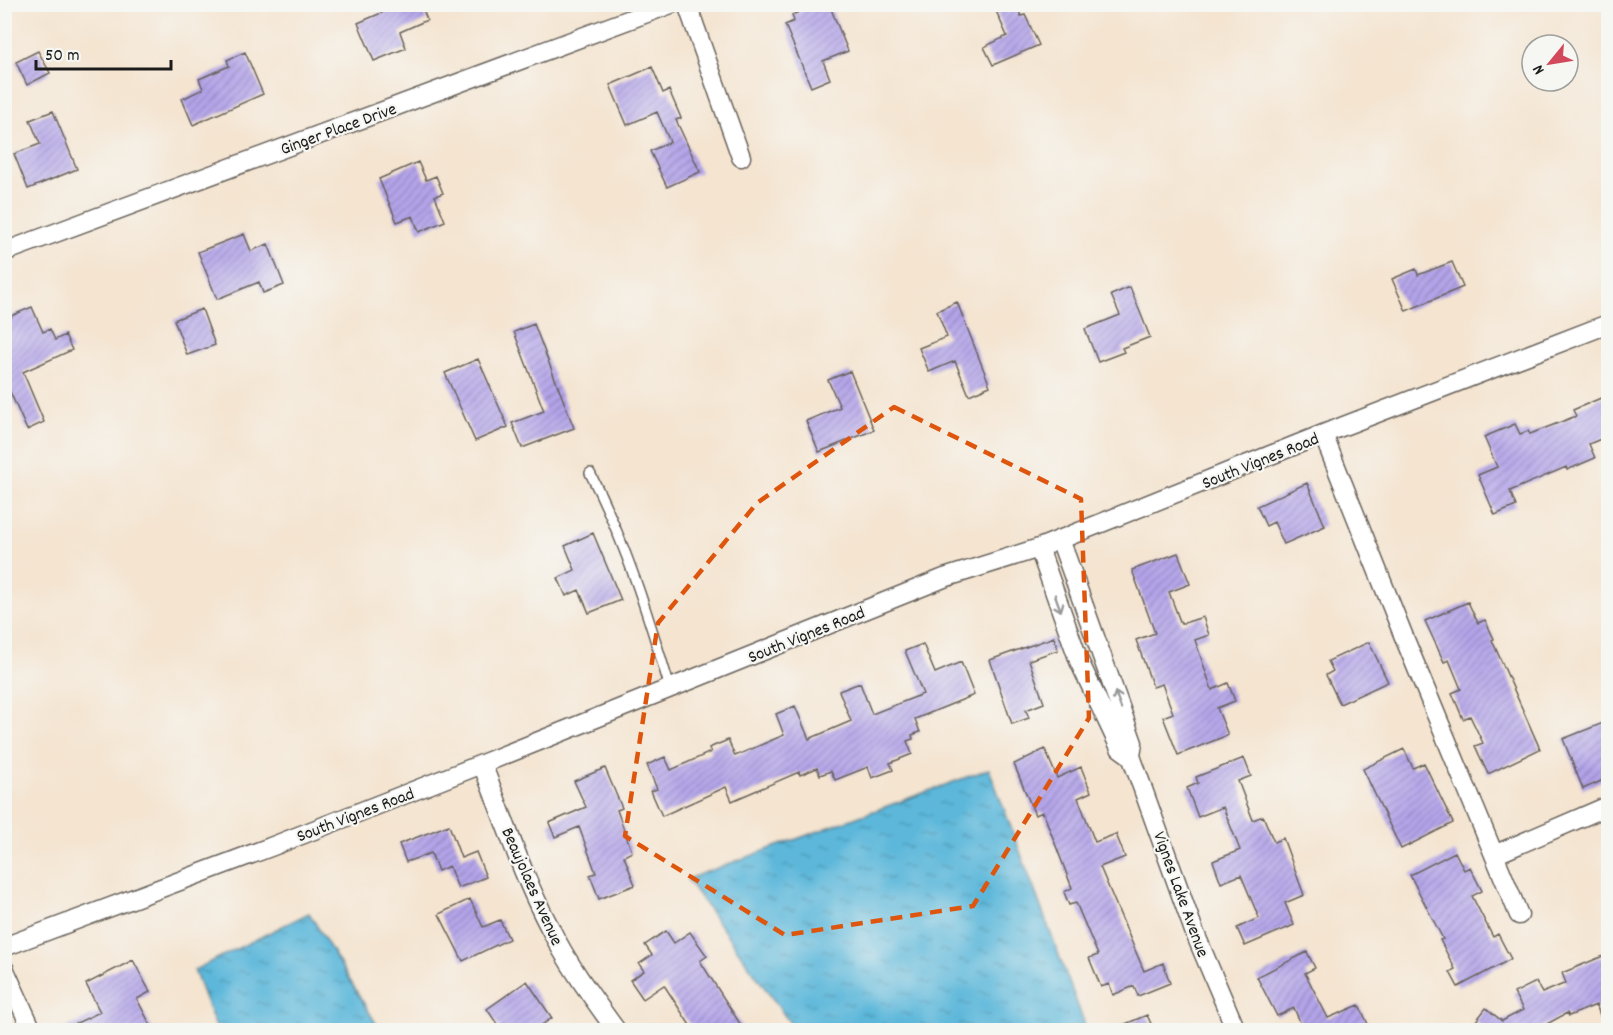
<svg xmlns="http://www.w3.org/2000/svg" width="1613" height="1035" font-family="Dekko,sans-serif">
	<defs>
		<pattern id="water-ripples" width="26" height="14" patternUnits="userSpaceOnUse" patternTransform="scale(1.5)"><rect width="26" height="14" fill="#5cb7da"/><path d="M2 4q2-2 4 0t4 0M15 11q2-2 4 0t4 0" fill="none" stroke="#4b94b0"/></pattern>
		<pattern id="building-hatch" width="6" height="6" patternUnits="userSpaceOnUse" patternTransform="scale(1.5)"><rect width="6" height="6" fill="#b4a4ea"/><path d="M-1 1l2-2M0 6l6-6M5 7l2-2" fill="none" stroke="#9285bd"/></pattern>
	</defs>
	<rect width="100%" height="100%" fill="#f6f6f2"/>
	<filter id="ink" filterUnits="userSpaceOnUse"><feTurbulence type="fractalNoise" baseFrequency=".0167" numOctaves="2"/><feDisplacementMap in="SourceGraphic" scale="12" xChannelSelector="R" yChannelSelector="G"/><feConvolveMatrix kernelMatrix="1 2 1 2 8 2 1 2 1" color-interpolation-filters="sRGB"/></filter>
	<filter id="wash" filterUnits="userSpaceOnUse"><feTurbulence type="fractalNoise" baseFrequency=".008" numOctaves="4" result="noise"/><feDisplacementMap in="SourceGraphic" scale="24" xChannelSelector="R" yChannelSelector="G"/><feGaussianBlur stdDeviation="1.35" result="paint"/><feColorMatrix in="noise" values="0 0 0 0 0 0 0 0 0 0 0 0 0 0 0 0 0 1.4 0 .05"/><feComposite in="paint" operator="in"/></filter>
	<g filter="url(#wash)">
		<rect width="100%" height="100%" fill="#f4e4d0"/>
		<path fill="url(#water-ripples)" stroke="#3c6a7b" stroke-width="1.5" d="M 989,769 L 1087,1030 L 795,1030 L 687,879 Z
			M 309,913 L 380,1030 L 217,1030 L 194,970 Z"/>
		<g id="blocks">
			<path fill="url(#building-hatch)" d="M 402,4 L 421,4 L 427,20 L 400,32 L 406,48 L 374,61 L 358,23 Z
				M 817,4 L 829,4 L 848,51 L 823,61 L 830,79 L 811,87 L 785,25 L 794,21 L 792,15 Z
				M 993,4 L 1016,4 L 1021,16 L 1025,15 L 1039,45 L 993,65 L 984,47 L 1007,36 Z
				M 38,51 L 50,73 L 27,85 L 16,62 Z
				M 245,52 L 263,94 L 193,125 L 182,99 L 203,89 L 199,79 L 229,66 L 227,60 Z
				M 652,67 L 663,93 L 669,90 L 681,118 L 676,120 L 700,172 L 667,187 L 650,151 L 670,142 L 657,112 L 627,125 L 610,85 Z
				M 53,111 L 77,169 L 28,189 L 14,154 L 40,144 L 30,120 Z
				M 418,162 L 426,180 L 436,176 L 443,193 L 435,196 L 445,221 L 419,232 L 413,216 L 397,222 L 379,179 Z
				M 244,234 L 251,251 L 268,244 L 284,285 L 263,293 L 259,282 L 217,299 L 198,252 Z
				M 1452,262 L 1463,287 L 1406,311 L 1392,279 L 1416,269 L 1418,275 Z
				M 1130,287 L 1150,337 L 1122,348 L 1124,352 L 1098,362 L 1085,329 L 1120,315 L 1111,295 Z
				M 957,302 L 990,386 L 969,395 L 955,361 L 929,372 L 919,348 L 947,337 L 937,311 Z
				M 32,307 L 43,332 L 50,329 L 55,340 L 65,335 L 72,350 L 23,372 L 44,422 L 27,430 L 4,378 L 4,319 Z
				M 202,309 L 215,345 L 187,355 L 174,320 Z
				M 534,324 L 574,428 L 522,448 L 512,423 L 544,411 L 514,332 Z
				M 478,359 L 508,427 L 475,441 L 445,373 Z
				M 850,371 L 874,430 L 819,452 L 806,421 L 840,407 L 828,380 Z
				M 1608,395 L 1608,436 L 1589,444 L 1595,458 L 1567,470 L 1566,467 L 1510,491 L 1516,506 L 1495,515 L 1478,475 L 1497,467 L 1484,437 L 1515,424 L 1520,434 L 1528,431 L 1530,434 L 1576,416 L 1573,410 Z
				M 1307,483 L 1325,526 L 1284,544 L 1274,522 L 1266,526 L 1257,506 Z
				M 593,533 L 621,600 L 589,613 L 579,590 L 566,596 L 558,578 L 575,570 L 565,546 Z
				M 1178,553 L 1190,584 L 1169,592 L 1181,624 L 1203,617 L 1209,635 L 1195,640 L 1212,690 L 1228,683 L 1235,701 L 1217,708 L 1228,735 L 1178,755 L 1163,717 L 1173,713 L 1162,684 L 1153,687 L 1136,640 L 1155,633 L 1132,570 Z
				M 1468,602 L 1478,623 L 1485,620 L 1494,639 L 1492,640 L 1540,749 L 1488,774 L 1475,746 L 1483,743 L 1470,716 L 1463,719 L 1452,693 L 1461,689 L 1449,660 L 1444,662 L 1425,621 Z
				M 1054,637 L 1058,650 L 1029,660 L 1044,703 L 1026,710 L 1029,718 L 1012,724 L 990,660 Z
				M 1369,642 L 1388,682 L 1340,704 L 1326,675 L 1333,671 L 1328,661 Z
				M 923,644 L 935,673 L 961,662 L 974,695 L 915,719 L 920,732 L 912,735 L 913,739 L 907,741 L 912,754 L 890,763 L 893,770 L 872,778 L 868,767 L 835,780 L 831,771 L 820,775 L 817,768 L 800,775 L 799,772 L 732,801 L 726,787 L 662,816 L 651,791 L 657,789 L 647,765 L 665,757 L 671,770 L 711,752 L 709,748 L 728,740 L 735,756 L 784,735 L 776,714 L 795,706 L 809,739 L 851,721 L 839,691 L 860,683 L 872,714 L 923,694 L 905,651 Z
				M 1608,721 L 1608,778 L 1583,789 L 1563,739 Z
				M 1045,749 L 1057,778 L 1081,767 L 1091,792 L 1078,798 L 1095,842 L 1116,834 L 1125,857 L 1100,867 L 1144,971 L 1163,963 L 1170,983 L 1138,996 L 1134,986 L 1113,995 L 1109,984 L 1101,987 L 1089,958 L 1098,955 L 1076,903 L 1069,905 L 1064,892 L 1072,888 L 1043,812 L 1035,815 L 1014,764 Z
				M 1404,749 L 1413,768 L 1424,763 L 1453,823 L 1401,849 L 1363,769 Z
				M 1244,758 L 1251,776 L 1238,781 L 1253,820 L 1263,816 L 1274,842 L 1283,838 L 1304,895 L 1285,903 L 1294,925 L 1245,946 L 1237,928 L 1259,918 L 1241,875 L 1221,883 L 1213,861 L 1240,850 L 1223,807 L 1198,817 L 1187,788 L 1198,783 L 1196,777 Z
				M 605,768 L 622,808 L 617,810 L 632,852 L 624,856 L 635,885 L 599,899 L 590,875 L 596,873 L 579,827 L 555,837 L 549,823 L 586,807 L 574,781 Z
				M 449,825 L 461,858 L 476,852 L 486,877 L 458,888 L 449,866 L 438,871 L 431,853 L 406,862 L 399,844 Z
				M 1455,852 L 1464,870 L 1470,867 L 1482,891 L 1472,896 L 1493,937 L 1498,934 L 1511,959 L 1458,987 L 1450,972 L 1455,969 L 1440,940 L 1443,939 L 1410,875 Z
				M 470,899 L 483,927 L 500,920 L 509,939 L 463,961 L 439,914 Z
				M 666,931 L 674,943 L 690,932 L 707,956 L 700,961 L 744,1030 L 693,1030 L 664,985 L 643,999 L 630,980 L 644,971 L 639,964 L 652,955 L 645,945 Z
				M 1307,952 L 1315,968 L 1305,973 L 1328,1018 L 1359,1005 L 1368,1024 L 1354,1030 L 1300,1030 L 1303,1029 L 1294,1008 L 1277,1016 L 1257,977 Z
				M 1608,954 L 1608,1030 L 1606,1030 L 1596,1005 L 1569,1016 L 1567,1013 L 1536,1030 L 1484,1030 L 1485,1030 L 1476,1021 L 1486,1008 L 1502,1021 L 1523,1010 L 1514,993 L 1536,982 L 1542,993 L 1566,983 L 1562,973 Z
				M 133,960 L 150,992 L 137,999 L 153,1030 L 62,1030 L 100,1012 L 86,984 Z
				M 527,981 L 552,1018 L 534,1030 L 501,1030 L 487,1009 Z
				M 1147,1015 L 1154,1030 L 1111,1030 Z"/>
		</g>
	</g>
	<g filter="url(#ink)">
		<use href="#blocks" fill-opacity="0" stroke="#68625b" stroke-width="1.5"/>
		<g fill="none" stroke-linecap="round" stroke-linejoin="round">
			<g stroke="#68625b" stroke-width="12">
				<path id="lane" d="M 590,473 C 625,541 648,615 670,688"/>
			</g>
			<g stroke="#68625b" stroke-width="21">
				<path id="street" d="M 687,4 L 741,157
					M 4,252 L 671,4
					M 1323,434 L 1406,642 L 1519,915
					M 1060,539 L 1133,743 L 1131,756 L 1194,931 L 1236,1030
					M 1039,548 L 1079,661 L 1120,748 L 1131,756
					M 482,764 C 504,818 522,875 549,926 C 567,963 592,997 616,1030
					M 1494,855 L 1608,806
					M 4,947 L 273,846 L 482,764 L 944,578 L 1039,548 L 1323,434 L 1608,324
					M 4,968 L 32,1030"/>
			</g>
			<use href="#lane" stroke="#fff" stroke-width="9"/>
			<use href="#street" stroke="#fff" stroke-width="18"/>
		</g>
		<defs><path id="oneway-shaft" d="M-6 0H5M1.5-3L5.5 0L1.5 3" fill="none" stroke-width="1.6" stroke-linecap="round" stroke-linejoin="round" transform="scale(1.5)"/></defs>
		<g stroke="#999">
			<use href="#oneway-shaft" transform="translate(1058 603) rotate(70)"/>
			<use href="#oneway-shaft" transform="translate(1118 700) rotate(-110)"/>
		</g>
	</g>
	<path fill="none" stroke="#de560d" stroke-width="4.5" stroke-dasharray="12 8" stroke-linejoin="round" d="M 894,407 L 1081,499 L 1089,718 L 973,906 L 785,935 L 625,836 L 658,623 L 757,503 Z"/>
	<g text-anchor="middle" stroke-width="4.5" stroke-linejoin="round" paint-order="stroke">
		<g font-size="18" fill="#1c1c1c" stroke="#f6f6f2">
			<text transform="translate(338 128) rotate(-20)" y="6">Ginger Place Drive</text>
			<text transform="translate(1260 460) rotate(-22)" y="6">South Vignes Road</text>
			<text transform="translate(806 634) rotate(-22)" y="6">South Vignes Road</text>
			<text transform="translate(355 814) rotate(-21)" y="6">South Vignes Road</text>
			<text transform="translate(533 886) rotate(66)" y="6">Beaujolaes Avenue</text>
			<text transform="translate(1182 894) rotate(70)" y="6">Vignes Lake Avenue</text>
		</g>
	</g>
	<rect width="1613" height="1035" fill="none" stroke="#f6f6f2" stroke-width="24"/>
	<g transform="translate(1550 63) rotate(240)"><circle r="28" fill="#f6f6f2" stroke="#9f9f9c" stroke-width="1.5"/>
	<path d="M0-4.5L10 22L0 15L-10 22Z" fill="#d1495b"/>
	<text y="-9" font-size="16" font-weight="bold" text-anchor="middle" fill="#1c1c1c">N</text>
	</g>
	<path d="M36 60v9h135v-9" fill="none" stroke="#1c1c1c" stroke-width="3"/>
	<text x="45" y="60" font-size="18" fill="#1c1c1c" stroke="#f6f6f2" stroke-width="4.5" paint-order="stroke">50 m</text>
</svg>
